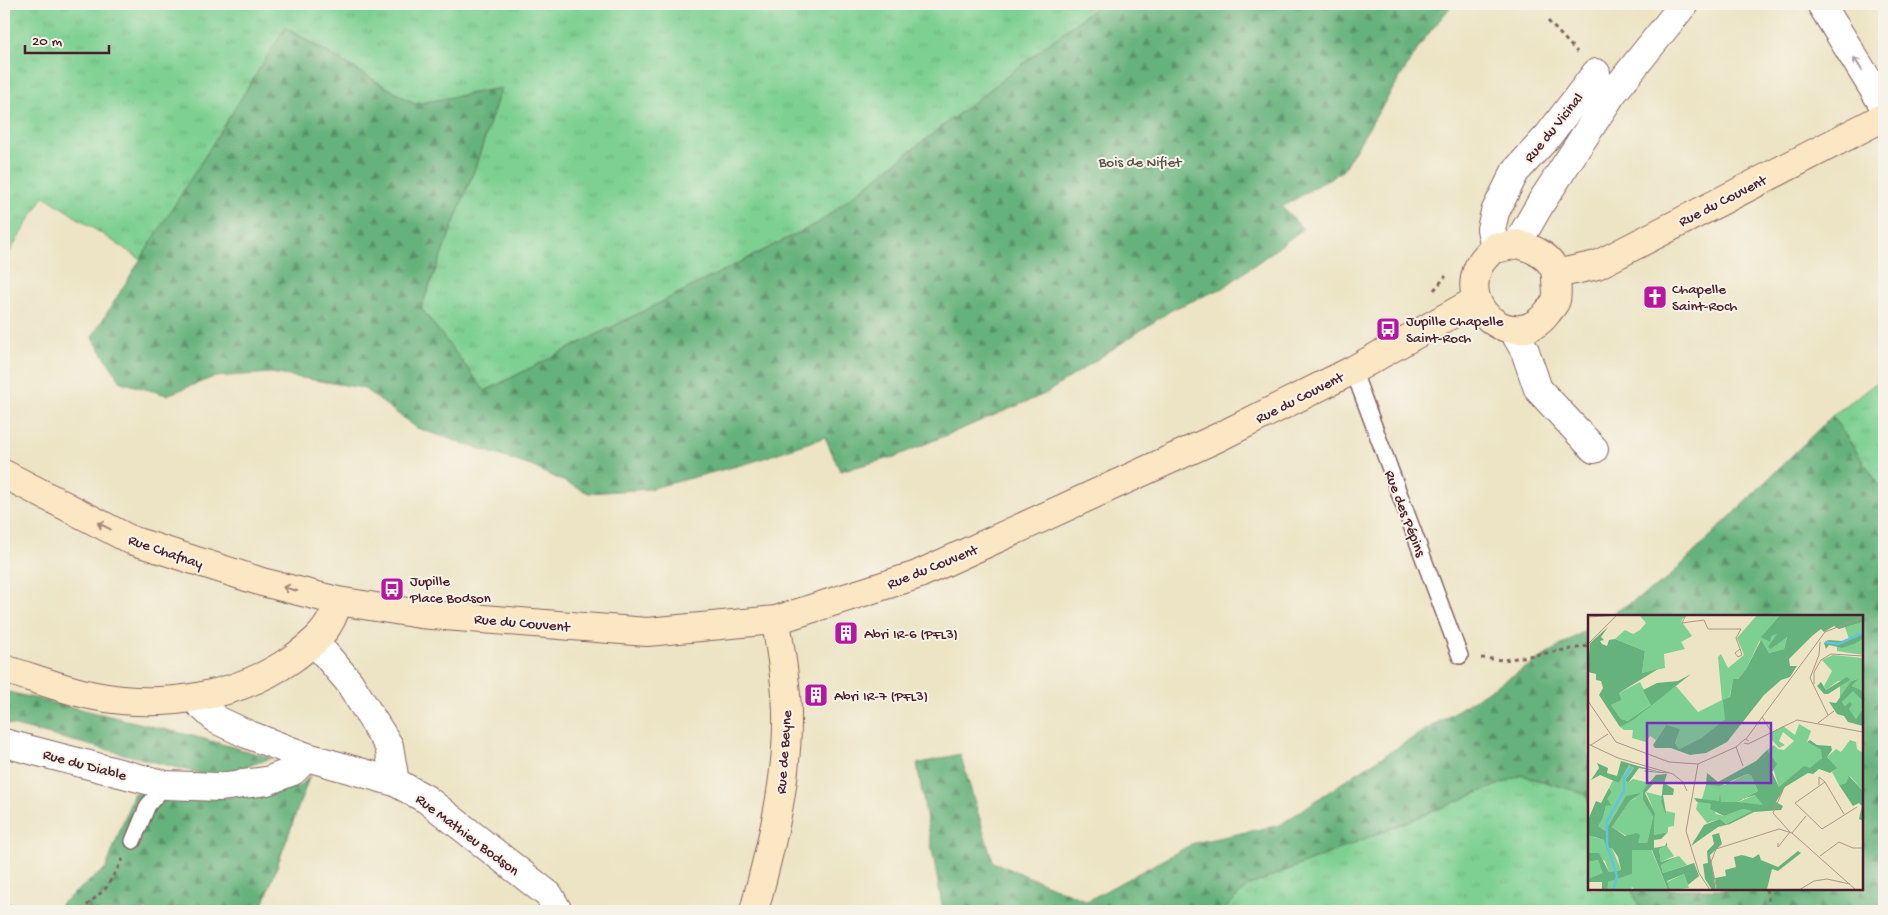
<svg xmlns="http://www.w3.org/2000/svg" width="1888" height="915" font-family="'Gochi Hand',sans-serif">
	<defs>
		<pattern id="grass-tufts" width="24" height="20" patternUnits="userSpaceOnUse" patternTransform="scale(1.25)"><rect width="24" height="20" fill="#7dd092"/><path d="M3 7l-1-3M5 7V3M7 7l1-3M15 17l-1-3M17 17v-4M19 17l1-3" fill="none" stroke="#6eb27e"/></pattern>
		<pattern id="forest-firs" width="22" height="20" patternUnits="userSpaceOnUse" patternTransform="scale(1.25)"><rect width="22" height="20" fill="#66b27c"/><path d="M5 1l3.5 6h-7zM16 11l3.5 6h-7z" fill="#569066"/></pattern>
	</defs>
	<rect width="100%" height="100%" fill="#f7f3e8"/>
	<filter id="ink" filterUnits="userSpaceOnUse"><feTurbulence type="fractalNoise" baseFrequency=".02" numOctaves="2"/><feDisplacementMap in="SourceGraphic" scale="10" xChannelSelector="R" yChannelSelector="G"/><feConvolveMatrix kernelMatrix="1 2 1 2 8 2 1 2 1" color-interpolation-filters="sRGB"/></filter>
	<filter id="wash" filterUnits="userSpaceOnUse"><feTurbulence type="fractalNoise" baseFrequency=".0096" numOctaves="4" result="noise"/><feDisplacementMap in="SourceGraphic" scale="20" xChannelSelector="R" yChannelSelector="G"/><feGaussianBlur stdDeviation="1.12" result="paint"/><feColorMatrix in="noise" values="0 0 0 0 0 0 0 0 0 0 0 0 0 0 0 0 0 1.4 0 .05"/><feComposite in="paint" operator="in"/></filter>
	<g filter="url(#wash)">
		<rect width="100%" height="100%" fill="#ede4c5"/>
		<path fill="url(#grass-tufts)" stroke="#64785e" d="M 4,4 L 1100,4 L 818,223 L 485,391 L 421,308 L 475,168 L 501,88 L 415,104 L 286,28 L 142,260 L 44,196 L 4,261 Z
			M 1884,377 L 1884,492 L 1832,416 Z
			M 1522,775 L 1586,794 L 1589,801 L 1589,889 L 1631,889 L 1642,911 L 1223,911 L 1248,886 Z
			M 4,903 L 44,911 L 4,911 Z"/>
		<path fill="url(#forest-firs)" stroke="#586854" d="M 1100,4 L 1453,4 L 1424,39 L 1342,171 L 1282,207 L 1303,229 L 1223,288 L 1173,309 L 1045,394 L 894,457 L 840,471 L 825,437 L 752,462 L 649,489 L 589,493 L 531,466 L 417,428 L 363,388 L 271,373 L 214,377 L 167,395 L 121,382 L 92,337 L 285,28 L 415,104 L 501,88 L 475,168 L 421,308 L 485,391 L 818,223 Z
			M 1832,416 L 1884,492 L 1884,911 L 1642,911 L 1631,889 L 1862,889 L 1862,616 L 1609,616 L 1665,581 Z
			M 1589,628 L 1589,801 L 1586,794 L 1522,775 L 1248,886 L 1223,911 L 943,911 L 917,764 L 960,754 L 993,862 L 1087,901 L 1194,843 L 1280,825 L 1352,776 Z
			M 4,691 L 193,736 L 272,758 L 213,777 L 4,723 Z
			M 310,775 L 261,911 L 193,911 L 184,907 L 163,911 L 52,911 L 106,868 L 134,793 L 222,798 L 301,786 Z"/>
	</g>
	<g filter="url(#ink)">
		<g fill="none" stroke-linecap="round" stroke-linejoin="round">
			<g stroke="#836461" stroke-width="18">
				<path id="lane" d="M 1353,370 L 1460,656
					M 133,841 L 148,805 L 166,785"/>
			</g>
			<g stroke="#836461" stroke-width="30">
				<path id="street" d="M 1821,4 L 1884,106
					M 1517,244 L 1542,201 L 1612,94 L 1684,4
					M 1495,247 L 1491,229 L 1495,212 L 1515,172 L 1548,136 L 1596,73
					M 1513,330 L 1525,351 L 1538,389 L 1594,449
					M 315,642 L 349,682 L 389,746 L 395,782
					M 194,699 L 217,720 L 247,734 L 307,757 L 395,782 L 426,799 L 549,895 L 558,911
					M 4,743 L 166,785 L 219,787 L 267,781 L 293,771 L 307,757"/>
			</g>
			<g stroke="#836461" stroke-width="30">
				<path id="secondary" d="M 1517,244 C 1533,248 1555,258 1556,277 C 1556,284 1558,294 1556,300 C 1555,304 1550,309 1547,313 C 1518,352 1459,314 1478,268 C 1481,260 1489,253 1495,247 L 1500,248 Z
					M 1556,274 L 1597,265 L 1884,117
					M 4,474 L 131,540 L 262,582 L 338,601 L 420,614 L 647,632 L 776,620 L 917,575 L 1217,438 L 1353,370 L 1475,301
					M 4,669 C 34,678 64,690 95,696 C 161,709 236,698 292,659 C 315,642 331,630 338,601
					M 754,911 C 771,847 788,782 787,715 C 787,683 780,651 776,620"/>
			</g>
			<path stroke="#836461" stroke-width="3" stroke-dasharray="4 4" stroke-linecap="butt" d="M 1548,21 L 1577,52
				M 1434,290 L 1446,276
				M 1481,658 L 1504,660 L 1589,646
				M 1766,889 L 1771,911
				M 81,911 L 106,888 L 123,859"/>
			<use href="#lane" stroke="#fff" stroke-width="15"/>
			<use href="#street" stroke="#fff" stroke-width="28"/>
			<use href="#secondary" stroke="#fbe7c3" stroke-width="28"/>
		</g>
		<defs><path id="oneway-shaft" d="M-6 0H5M1.5-3L5.5 0L1.5 3" fill="none" stroke-width="1.6" stroke-linecap="round" stroke-linejoin="round" transform="scale(1.25)"/></defs>
		<use stroke="#ae9aa0" href="#oneway-shaft" transform="translate(1858 64) rotate(-122)"/>
		<g stroke="#a28377">
			<use href="#oneway-shaft" transform="translate(104 526) rotate(-153)"/>
			<use href="#oneway-shaft" transform="translate(290 589) rotate(-165)"/>
		</g>
	</g>
	<defs>
		<g id="church-square" transform="scale(1.25)"><rect x="-9" y="-9" width="18" height="18" rx="4" fill="#b5179e" stroke="#f7f3e8"/><path d="M-1.2-6h2.4v3.5h3.3v2.4h-3.3V6h-2.4V-.1h-3.3v-2.4h3.3Z" fill="#fff"/></g>
		<g id="bus-square" transform="scale(1.25)"><rect x="-9" y="-9" width="18" height="18" rx="4" fill="#b5179e" stroke="#f7f3e8"/><path d="M-5-6H5V4H4V6H2V4H-2V6H-4V4H-5ZM-3.5-4V0h7V-4ZM-3.5 1.2v1.5H-2V1.2ZM2 1.2v1.5H3.5V1.2Z" fill="#fff"/></g>
		<g id="building-square" transform="scale(1.25)"><rect x="-9" y="-9" width="18" height="18" rx="4" fill="#b5179e" stroke="#f7f3e8"/><path d="M-4-6H4V6H1V3H-1V6H-4ZM-2.5-4.3h1.7v1.8h-1.7ZM.8-4.3h1.7v1.8H.8ZM-2.5-1h1.7V.8h-1.7ZM.8-1h1.7V.8H.8Z" fill="#fff"/></g>
	</defs>
	<g fill-rule="evenodd">
		<use href="#church-square" x="1655" y="297"/>
		<use href="#bus-square" x="1388" y="329"/>
		<use href="#bus-square" x="392" y="589"/>
		<use href="#building-square" x="846" y="633"/>
		<use href="#building-square" x="816" y="695"/>
	</g>
	<g text-anchor="middle" stroke-width="4" stroke-linejoin="round" paint-order="stroke">
		<g font-size="15" fill="#4a1f2b" stroke="#f7f3e8">
			<text transform="translate(1553 127) rotate(-51)" y="5">Rue du Vicinal</text>
			<text transform="translate(1722 200) rotate(-27)" y="5">Rue du Couvent</text>
			<text transform="translate(1299 397) rotate(-27)" y="5">Rue du Couvent</text>
			<text transform="translate(1406 513) rotate(69)" y="5">Rue des Pépins</text>
			<text transform="translate(166 551) rotate(19)" y="5">Rue Chafnay</text>
			<text transform="translate(932 566) rotate(-22)" y="5">Rue du Couvent</text>
			<text transform="translate(522 622) rotate(5)" y="5">Rue du Couvent</text>
			<text transform="translate(783 752) rotate(-86)" y="5">Rue de Beyne</text>
			<text transform="translate(85 764) rotate(15)" y="5">Rue du Diable</text>
			<text transform="translate(468 834) rotate(37)" y="5">Rue Mathieu Bodson</text>
		</g>
		<g font-size="15" fill="#59544a" stroke="#f7f3e8">
			<text x="1140" y="166">Bois de Nifiet</text>
		</g>
		<g font-size="15" fill="#4a1f2b" stroke="#f7f3e8" text-anchor="start">
			<text x="1672" y="293">Chapelle<tspan x="1672" dy="17">Saint-Roch</tspan></text>
			<text x="1406" y="325">Jupille Chapelle<tspan x="1406" dy="17">Saint-Roch</tspan></text>
			<text x="410" y="585">Jupille<tspan x="410" dy="17">Place Bodson</tspan></text>
			<text x="864" y="638">Abri IR-6 (PFL3)</text>
			<text x="834" y="700">Abri IR-7 (PFL3)</text>
		</g>
	</g>
	<g transform="translate(1588 615)">
		<rect width="275" height="275" fill="#ede4c5"/>
		<path d="M 51,0 L 98,0 L 93,6 L 104,21 L 93,27 L 97,34 L 76,39 L 77,53 L 54,58 L 57,36 L 27,24 L 37,15 L 45,19 L 52,15 L 58,8 ZM 169,0 L 192,0 L 176,19 L 189,19 L 183,34 L 199,21 L 196,34 L 181,38 L 172,25 L 158,54 L 150,64 L 145,65 L 137,104 L 113,123 L 91,134 L 87,128 L 90,119 L 78,110 L 68,125 L 62,121 L 58,127 L 44,123 L 45,115 L 36,115 L 32,112 L 88,71 L 110,97 L 134,85 L 130,42 L 133,39 L 140,53 L 156,40 L 149,23 ZM 275,7 L 275,19 L 261,24 L 257,12 ZM 275,24 L 275,40 L 249,36 L 249,32 ZM 245,40 L 275,43 L 275,76 L 264,71 L 269,64 L 263,66 L 252,84 L 252,71 L 261,65 L 250,66 L 238,75 L 236,71 L 244,56 L 234,45 ZM 52,67 L 63,89 L 40,106 L 33,104 L 23,90 L 34,85 L 31,78 ZM 265,75 L 275,86 L 273,99 L 268,104 L 254,87 ZM 211,109 L 223,116 L 219,127 L 233,135 L 235,141 L 229,149 L 191,172 L 179,135 L 186,130 L 190,134 L 196,135 L 206,126 L 195,117 L 191,126 L 197,130 L 191,133 L 184,125 L 184,117 L 195,111 L 207,120 ZM 262,125 L 268,127 L 269,134 L 275,138 L 275,176 L 262,161 L 258,168 L 251,170 L 244,157 L 248,153 L 239,142 L 248,134 L 253,137 ZM 41,150 L 46,153 L 37,165 L 40,168 L 45,164 L 62,168 L 55,175 L 55,185 L 65,202 L 59,228 L 50,228 L 24,212 L 42,186 L 50,182 L 34,188 L 17,216 L 9,211 L 15,203 L 18,191 L 24,189 L 18,184 L 24,177 L 21,173 L 25,165 L 31,168 ZM 159,159 L 163,160 L 170,176 L 149,187 L 133,187 L 132,172 L 131,187 L 114,184 L 118,170 L 137,170 ZM 58,177 L 74,181 L 73,187 L 79,202 L 78,196 L 87,198 L 86,211 L 80,212 L 80,217 L 66,220 L 67,198 ZM 167,180 L 172,183 L 176,192 L 150,187 ZM 110,187 L 123,189 L 128,199 L 136,201 L 155,194 L 165,196 L 138,209 L 132,204 L 119,208 L 108,194 ZM 0,205 L 5,222 L 16,225 L 24,233 L 33,255 L 21,257 L 17,246 L 0,238 ZM 79,231 L 86,241 L 73,247 L 71,234 ZM 63,234 L 80,275 L 47,275 L 44,272 L 42,275 L 19,275 L 19,267 L 44,259 L 44,235 ZM 91,241 L 99,250 L 75,258 L 73,250 ZM 10,245 L 16,258 L 1,264 L 0,247 ZM 96,259 L 101,273 L 82,275 L 79,267 Z" fill="#7dd092"/>
		<path d="M 192,0 L 275,0 L 275,7 L 251,14 L 246,11 L 236,17 L 233,14 L 224,21 L 201,44 L 202,51 L 209,51 L 202,62 L 193,65 L 176,80 L 139,127 L 118,138 L 102,140 L 83,133 L 67,133 L 65,130 L 78,110 L 92,114 L 87,128 L 91,134 L 113,123 L 137,104 L 135,85 L 142,82 L 145,64 L 150,64 L 158,54 L 173,25 L 181,38 L 196,34 L 199,22 L 183,34 L 180,32 L 189,19 L 183,21 L 182,27 L 173,22 ZM 20,12 L 13,22 L 16,25 L 12,26 L 14,29 L 19,31 L 21,25 L 27,24 L 57,36 L 54,58 L 70,54 L 31,78 L 34,85 L 23,90 L 33,104 L 40,106 L 63,90 L 55,75 L 69,68 L 90,66 L 103,59 L 45,105 L 32,112 L 11,80 L 15,73 L 13,66 L 8,65 L 8,59 L 0,57 L 2,28 ZM 275,19 L 275,24 L 266,29 L 254,33 L 241,30 L 238,34 L 236,28 L 240,25 L 255,26 ZM 259,62 L 262,65 L 240,79 L 236,79 L 229,71 L 233,67 L 238,75 ZM 270,64 L 264,71 L 275,76 L 275,86 L 265,76 L 254,87 L 257,91 L 262,87 L 264,89 L 261,94 L 268,104 L 275,94 L 275,111 L 260,107 L 256,101 L 249,99 L 241,87 L 248,88 L 263,66 ZM 222,125 L 229,130 L 243,131 L 244,135 L 239,142 L 249,153 L 242,158 L 231,154 L 225,159 L 220,158 L 197,172 L 188,187 L 195,191 L 193,195 L 166,197 L 142,209 L 130,212 L 103,231 L 116,210 L 132,204 L 138,209 L 164,196 L 155,194 L 136,201 L 122,194 L 123,189 L 109,187 L 106,183 L 131,186 L 132,171 L 118,170 L 119,158 L 130,167 L 168,146 L 179,135 L 189,149 L 184,157 L 191,172 L 216,151 L 222,153 L 234,143 L 233,135 L 219,127 ZM 159,159 L 163,160 L 170,176 L 149,187 L 133,187 L 132,171 ZM 167,180 L 175,190 L 150,187 L 151,185 ZM 33,146 L 50,151 L 77,158 L 51,153 L 40,168 L 37,165 L 46,153 L 41,150 L 31,168 L 12,160 L 3,165 L 11,153 L 9,148 L 20,153 L 19,158 L 29,161 ZM 79,159 L 76,168 L 86,174 L 85,180 L 75,180 L 79,203 L 73,187 L 75,169 L 66,168 L 57,178 L 67,198 L 66,220 L 80,217 L 73,224 L 66,225 L 66,233 L 77,231 L 79,227 L 79,231 L 71,234 L 73,247 L 91,241 L 73,250 L 75,258 L 106,248 L 111,261 L 100,270 L 96,259 L 79,266 L 82,275 L 80,275 L 64,235 L 44,235 L 44,259 L 20,267 L 19,275 L 14,275 L 14,267 L 0,267 L 0,264 L 15,258 L 10,245 L 0,247 L 0,238 L 11,238 L 21,257 L 33,255 L 30,242 L 24,233 L 19,233 L 16,225 L 0,220 L 0,205 L 8,186 L 13,188 L 21,173 L 24,177 L 19,184 L 24,190 L 18,191 L 15,203 L 10,211 L 17,216 L 38,181 L 53,178 L 42,186 L 24,212 L 37,221 L 49,218 L 52,220 L 50,228 L 59,228 L 65,202 L 55,185 L 55,175 L 68,160 ZM 261,161 L 275,176 L 275,206 L 271,204 L 274,191 L 271,188 L 265,191 L 251,170 L 258,168 ZM 131,218 L 134,229 L 122,240 L 128,275 L 124,275 L 117,264 L 115,249 L 120,248 L 119,236 L 126,229 L 124,220 ZM 210,236 L 213,238 L 190,256 L 184,254 L 179,274 L 129,275 L 127,263 L 138,261 L 137,255 L 148,252 L 146,242 L 154,240 L 165,243 L 171,239 L 173,245 L 190,252 Z" fill="#66b27c" fill-rule="evenodd"/>
		<path fill="none" stroke="#63c1e1" stroke-width="2.5" d="M 237,27 L 250,29 L 275,18M 25,275 L 29,261 L 19,230 L 19,206 L 36,176 L 36,163 L 44,152"/>
		<path fill="none" stroke="#ac9587" stroke-width="1" d="M 98,0 L 94,8 L 116,5 L 120,14 L 153,14 L 148,23 L 152,34 L 147,38 L 150,42 L 154,40 L 152,34M 0,2 L 31,0M 232,27 L 231,40 L 222,63 L 240,100M 0,29 L 28,1M 226,69 L 226,57 L 233,45 L 243,39 L 275,41M 0,86 L 28,127 L 81,147 L 110,149 L 148,132 L 157,124 L 161,126M 174,102 L 183,116M 230,108 L 246,96M 158,124 L 237,17 L 275,2M 156,128 L 160,129 L 209,105 L 275,117M 0,129 L 30,143 L 85,159 L 95,167 L 99,176M 3,130 L 20,119M 148,132 L 155,151M 110,149 L 98,216 L 111,258 L 122,275M 56,156 L 79,158M 231,170 L 231,162 L 237,167M 256,199 L 237,167 L 207,188 L 234,214 L 269,192M 204,218 L 218,201M 190,228 L 190,232 L 202,217 L 185,198 L 195,175M 232,241 L 251,227 L 265,233 L 275,233M 129,275 L 123,247 L 128,234 L 191,214 L 204,218 L 268,275M 211,275 L 226,266 L 239,264 L 262,269"/>
		<path fill="#7b2cbf" fill-opacity="0.15" stroke="#7b2cbf" stroke-width="2.5" d="M 59,108 L 183,108 L 183,168 L 59,168 Z"/>
		<rect width="275" height="275" fill="none" stroke="#4a1f2b" stroke-width="2.5"/>
	</g>
	<rect width="1888" height="915" fill="none" stroke="#f7f3e8" stroke-width="20"/>
	<path d="M25 45v8h84v-8" fill="none" stroke="#4a1f2b" stroke-width="2.5"/>
	<text x="32" y="45" font-size="15" fill="#4a1f2b" stroke="#f7f3e8" stroke-width="4" paint-order="stroke">20 m</text>
</svg>
